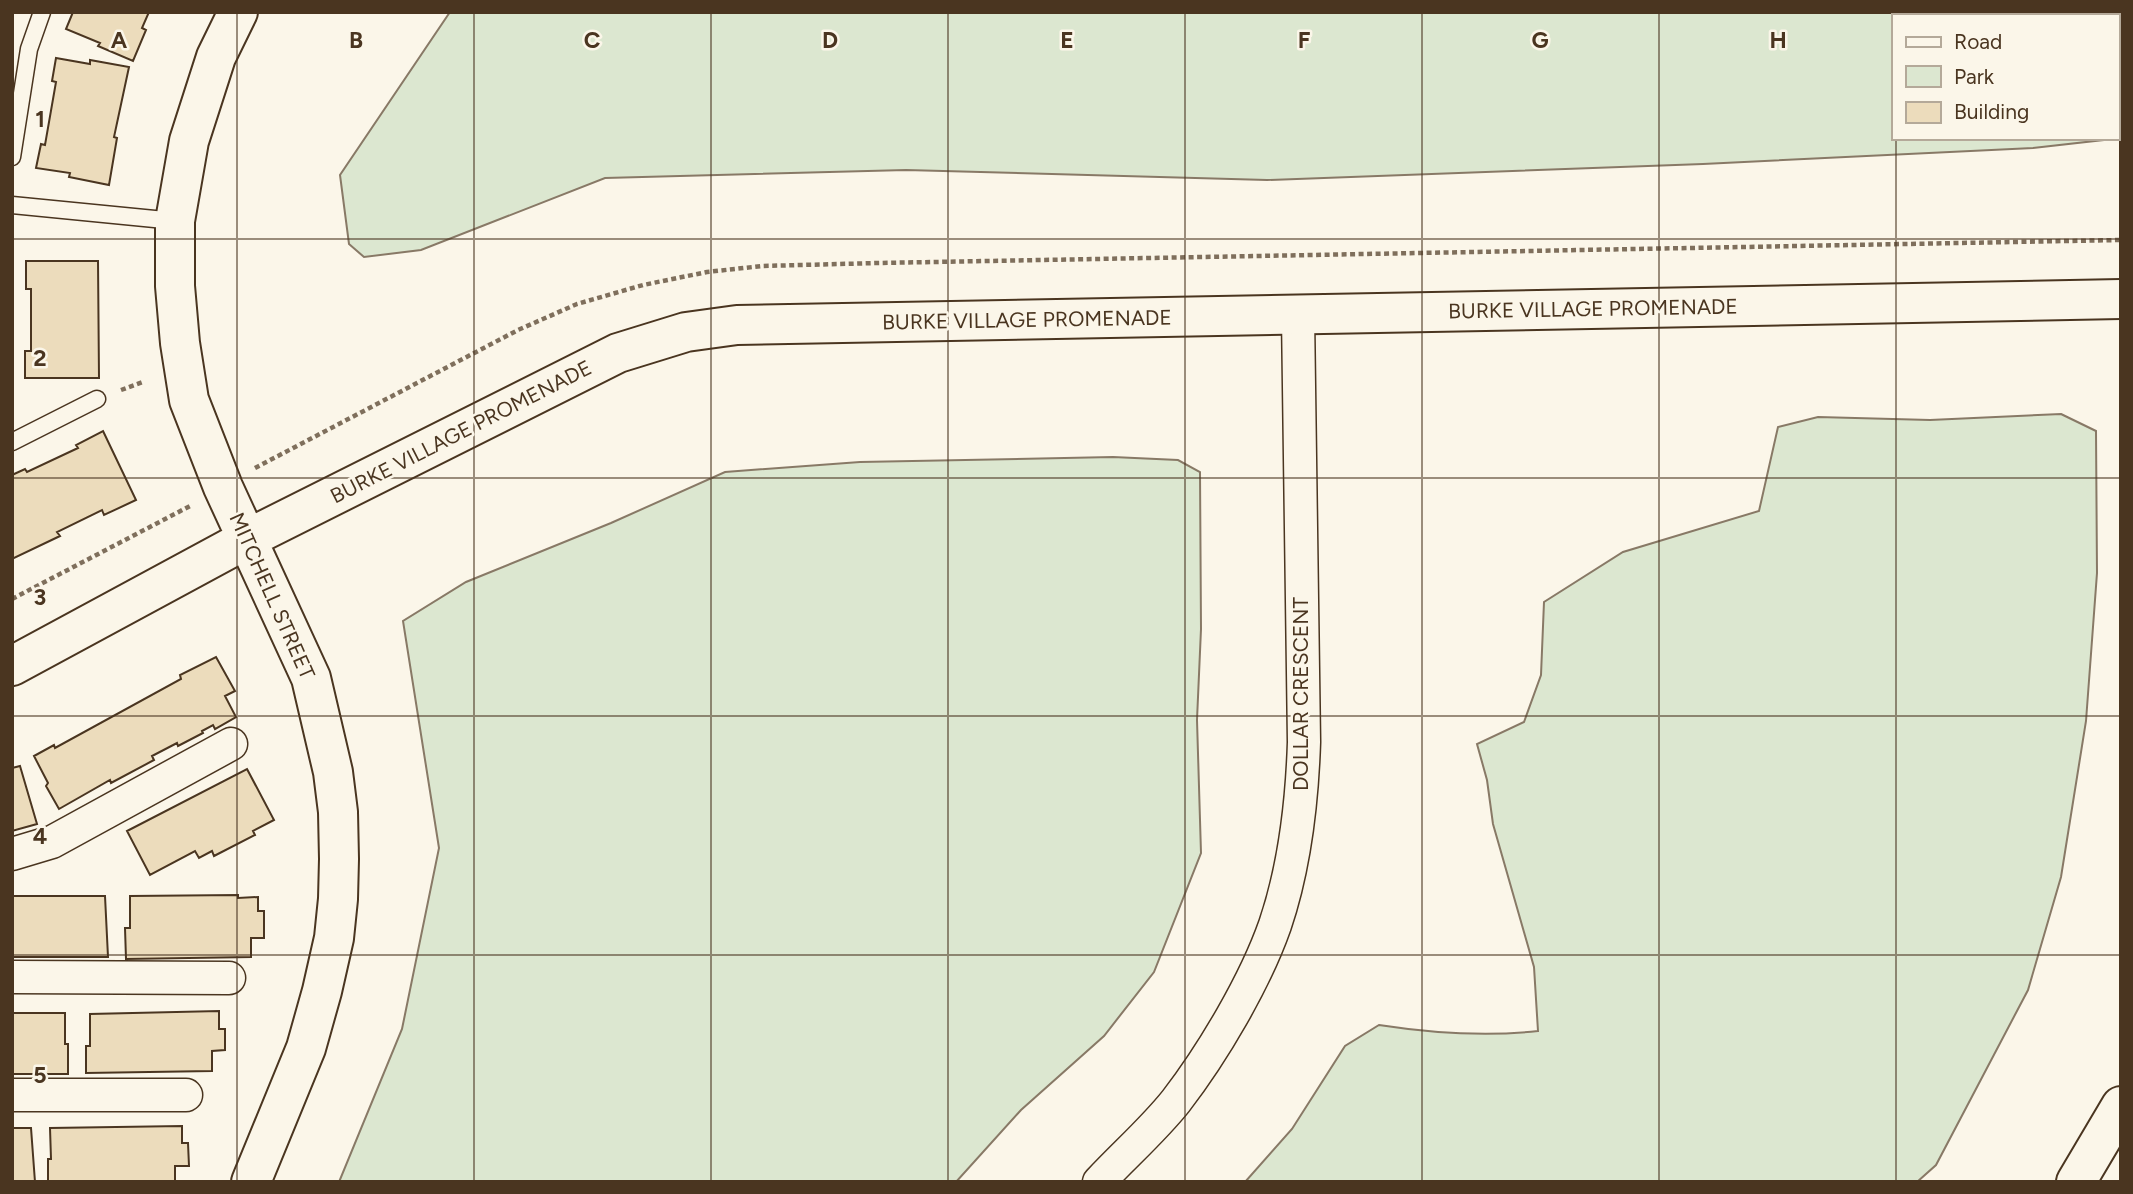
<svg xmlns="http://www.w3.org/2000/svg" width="2133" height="1194" font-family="Figtree,sans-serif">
	<rect width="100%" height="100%" fill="#fbf6e9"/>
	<path fill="#dce7d0" stroke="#887966" stroke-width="2" fill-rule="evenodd" d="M 450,12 L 2121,12 L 2121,138 L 2033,148 L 1703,164 L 1267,180 L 906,170 L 605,178 L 421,250 L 364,257 L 349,244 L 340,175 ZM 1893,16 L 2117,16 L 2117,138 L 1893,138 Z
		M 2061,414 L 2096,431 L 2097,573 L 2086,721 L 2061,877 L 2028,990 L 1936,1165 L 1917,1182 L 1245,1182 L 1292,1129 L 1345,1046 L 1379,1025 C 1431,1033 1485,1037 1538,1031 L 1534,967 L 1493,824 L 1487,780 L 1477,744 L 1524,722 L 1541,675 L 1544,602 L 1623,552 L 1759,511 L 1778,427 L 1818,417 L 1930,420 Z
		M 1113,457 L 1178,460 L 1200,472 L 1201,629 L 1197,720 L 1201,853 L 1154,972 L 1104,1036 L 1021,1110 L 956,1182 L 339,1182 L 402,1029 L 439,848 L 403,621 L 466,582 L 611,523 L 725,472 L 860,462 Z"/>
	<path fill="#ecdcbc" stroke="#4a3520" stroke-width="2" d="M 73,12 L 149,12 L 142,28 L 146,30 L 133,61 L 98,46 L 100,43 L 66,29 Z
		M 56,58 L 90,64 L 90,60 L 129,67 L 114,137 L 117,138 L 109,185 L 69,177 L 70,173 L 36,168 L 41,144 L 45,145 L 56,82 L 52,81 Z
		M 26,261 L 98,261 L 99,378 L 25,378 L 25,351 L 31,351 L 31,289 L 26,289 Z
		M 103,431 L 136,500 L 104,515 L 102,510 L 57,532 L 60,536 L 12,559 L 12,475 L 25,469 L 27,472 L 78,448 L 76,445 Z
		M 216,657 L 235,691 L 225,696 L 236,717 L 215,729 L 213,725 L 202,731 L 203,733 L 178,746 L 177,743 L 152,756 L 154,760 L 111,783 L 110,780 L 59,809 L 46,786 L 48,783 L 34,756 L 54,745 L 55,748 L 181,679 L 180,675 Z
		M 20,766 L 37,824 L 12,831 L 12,768 Z
		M 247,769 L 274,820 L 253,831 L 255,835 L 214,856 L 212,851 L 199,858 L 195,851 L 150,875 L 127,831 Z
		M 238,895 L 238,898 L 258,897 L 258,911 L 264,911 L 264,938 L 251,938 L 251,957 L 126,959 L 125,928 L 130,928 L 130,896 Z
		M 12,896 L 105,896 L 108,957 L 12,957 Z
		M 219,1011 L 219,1029 L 225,1029 L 225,1050 L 212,1051 L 212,1071 L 86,1073 L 86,1046 L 90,1046 L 90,1014 Z
		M 12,1013 L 65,1013 L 65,1044 L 68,1044 L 68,1074 L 12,1074 Z
		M 182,1126 L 182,1143 L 188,1143 L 189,1166 L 175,1166 L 175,1182 L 48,1182 L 48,1159 L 51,1159 L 50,1128 Z
		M 12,1128 L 31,1128 L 35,1182 L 12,1182 Z"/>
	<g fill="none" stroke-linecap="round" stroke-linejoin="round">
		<g stroke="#4a3520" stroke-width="19">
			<path id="lane" d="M 12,157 L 29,49 L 42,12
				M 12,205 L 175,221
				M 12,442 L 97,399"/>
		</g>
		<g stroke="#4a3520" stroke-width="35">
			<path id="street" d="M 12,854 L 52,842 L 231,744
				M 12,977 L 229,978
				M 12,1095 L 186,1095
				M 1099,1182 C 1124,1155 1153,1130 1176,1101 C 1213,1053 1255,982 1275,925 C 1295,866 1302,804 1304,742 L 1298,315"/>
		</g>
		<g stroke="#4a3520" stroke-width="42">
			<path id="secondary" d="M 238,12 L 216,57 L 189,141 L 175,221 L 175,286 L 180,343 L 189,400 L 223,487 L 311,678 L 333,772 L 338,812 L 339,859 L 338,899 L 334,938 L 322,991 L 306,1048 L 251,1182
				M 12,666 L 247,539 L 618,353 L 686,332 L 737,325 L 2121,299
				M 2076,1182 L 2121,1106"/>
		</g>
		<path stroke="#7f6f5c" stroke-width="4.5" stroke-dasharray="5 3.5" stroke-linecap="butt" d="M 121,390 L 143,382
			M 255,468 L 518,330 L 577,304 L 643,285 L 707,272 L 762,266 L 879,263 L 2121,240
			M 12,599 L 190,506"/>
		<use href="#lane" stroke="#fbf6e9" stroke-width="16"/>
		<use href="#street" stroke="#fbf6e9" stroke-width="32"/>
		<use href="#secondary" stroke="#fbf6e9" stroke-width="38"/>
	</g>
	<path fill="none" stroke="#4a3520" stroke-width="2" stroke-opacity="0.55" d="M 237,12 L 237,1182M 474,12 L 474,1182M 711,12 L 711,1182M 948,12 L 948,1182M 1185,12 L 1185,1182M 1422,12 L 1422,1182M 1659,12 L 1659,1182M 1896,12 L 1896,16M 1896,138 L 1896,1182M 12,239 L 2121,239M 12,478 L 2121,478M 12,716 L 2121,716M 12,955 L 2121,955"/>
	<g text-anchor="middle" stroke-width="5" stroke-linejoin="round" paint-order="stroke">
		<g font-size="21" fill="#4a3520" stroke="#fbf6e9">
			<text transform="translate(1593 309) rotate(-1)" y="7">BURKE VILLAGE PROMENADE</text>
			<text transform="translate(1027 320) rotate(-1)" y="7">BURKE VILLAGE PROMENADE</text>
			<text transform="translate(461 432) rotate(-27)" y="7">BURKE VILLAGE PROMENADE</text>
			<text transform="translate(272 596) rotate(66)" y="7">MITCHELL STREET</text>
			<text transform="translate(1301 694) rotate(-90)" y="7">DOLLAR CRESCENT</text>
		</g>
	</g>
	<g font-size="23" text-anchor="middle" font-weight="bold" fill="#4a3520" stroke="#fbf6e9" stroke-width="5" stroke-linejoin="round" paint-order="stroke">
		<text x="119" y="48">A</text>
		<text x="356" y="48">B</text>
		<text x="592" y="48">C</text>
		<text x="830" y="48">D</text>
		<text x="1067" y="48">E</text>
		<text x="1304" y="48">F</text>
		<text x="1540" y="48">G</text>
		<text x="1778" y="48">H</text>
		<text x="40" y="127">1</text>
		<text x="40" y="366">2</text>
		<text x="40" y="605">3</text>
		<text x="40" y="844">4</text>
		<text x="40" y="1083">5</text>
	</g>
	<rect width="2133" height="1194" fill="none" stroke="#4a3520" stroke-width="28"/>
	<rect x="1892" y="14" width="228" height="126" fill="#fbf6e9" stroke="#b4a999" stroke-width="2"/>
	<rect x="1906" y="37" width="35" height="10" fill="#fbf6e9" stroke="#b4a999" stroke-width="2"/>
	<text x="1954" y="49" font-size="21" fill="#4a3520">Road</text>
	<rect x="1906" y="66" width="35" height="21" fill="#dce7d0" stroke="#b4a999" stroke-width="2"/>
	<text x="1954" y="84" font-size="21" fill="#4a3520">Park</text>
	<rect x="1906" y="102" width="35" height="21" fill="#ecdcbc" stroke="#b4a999" stroke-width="2"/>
	<text x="1954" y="119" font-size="21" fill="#4a3520">Building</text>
</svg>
